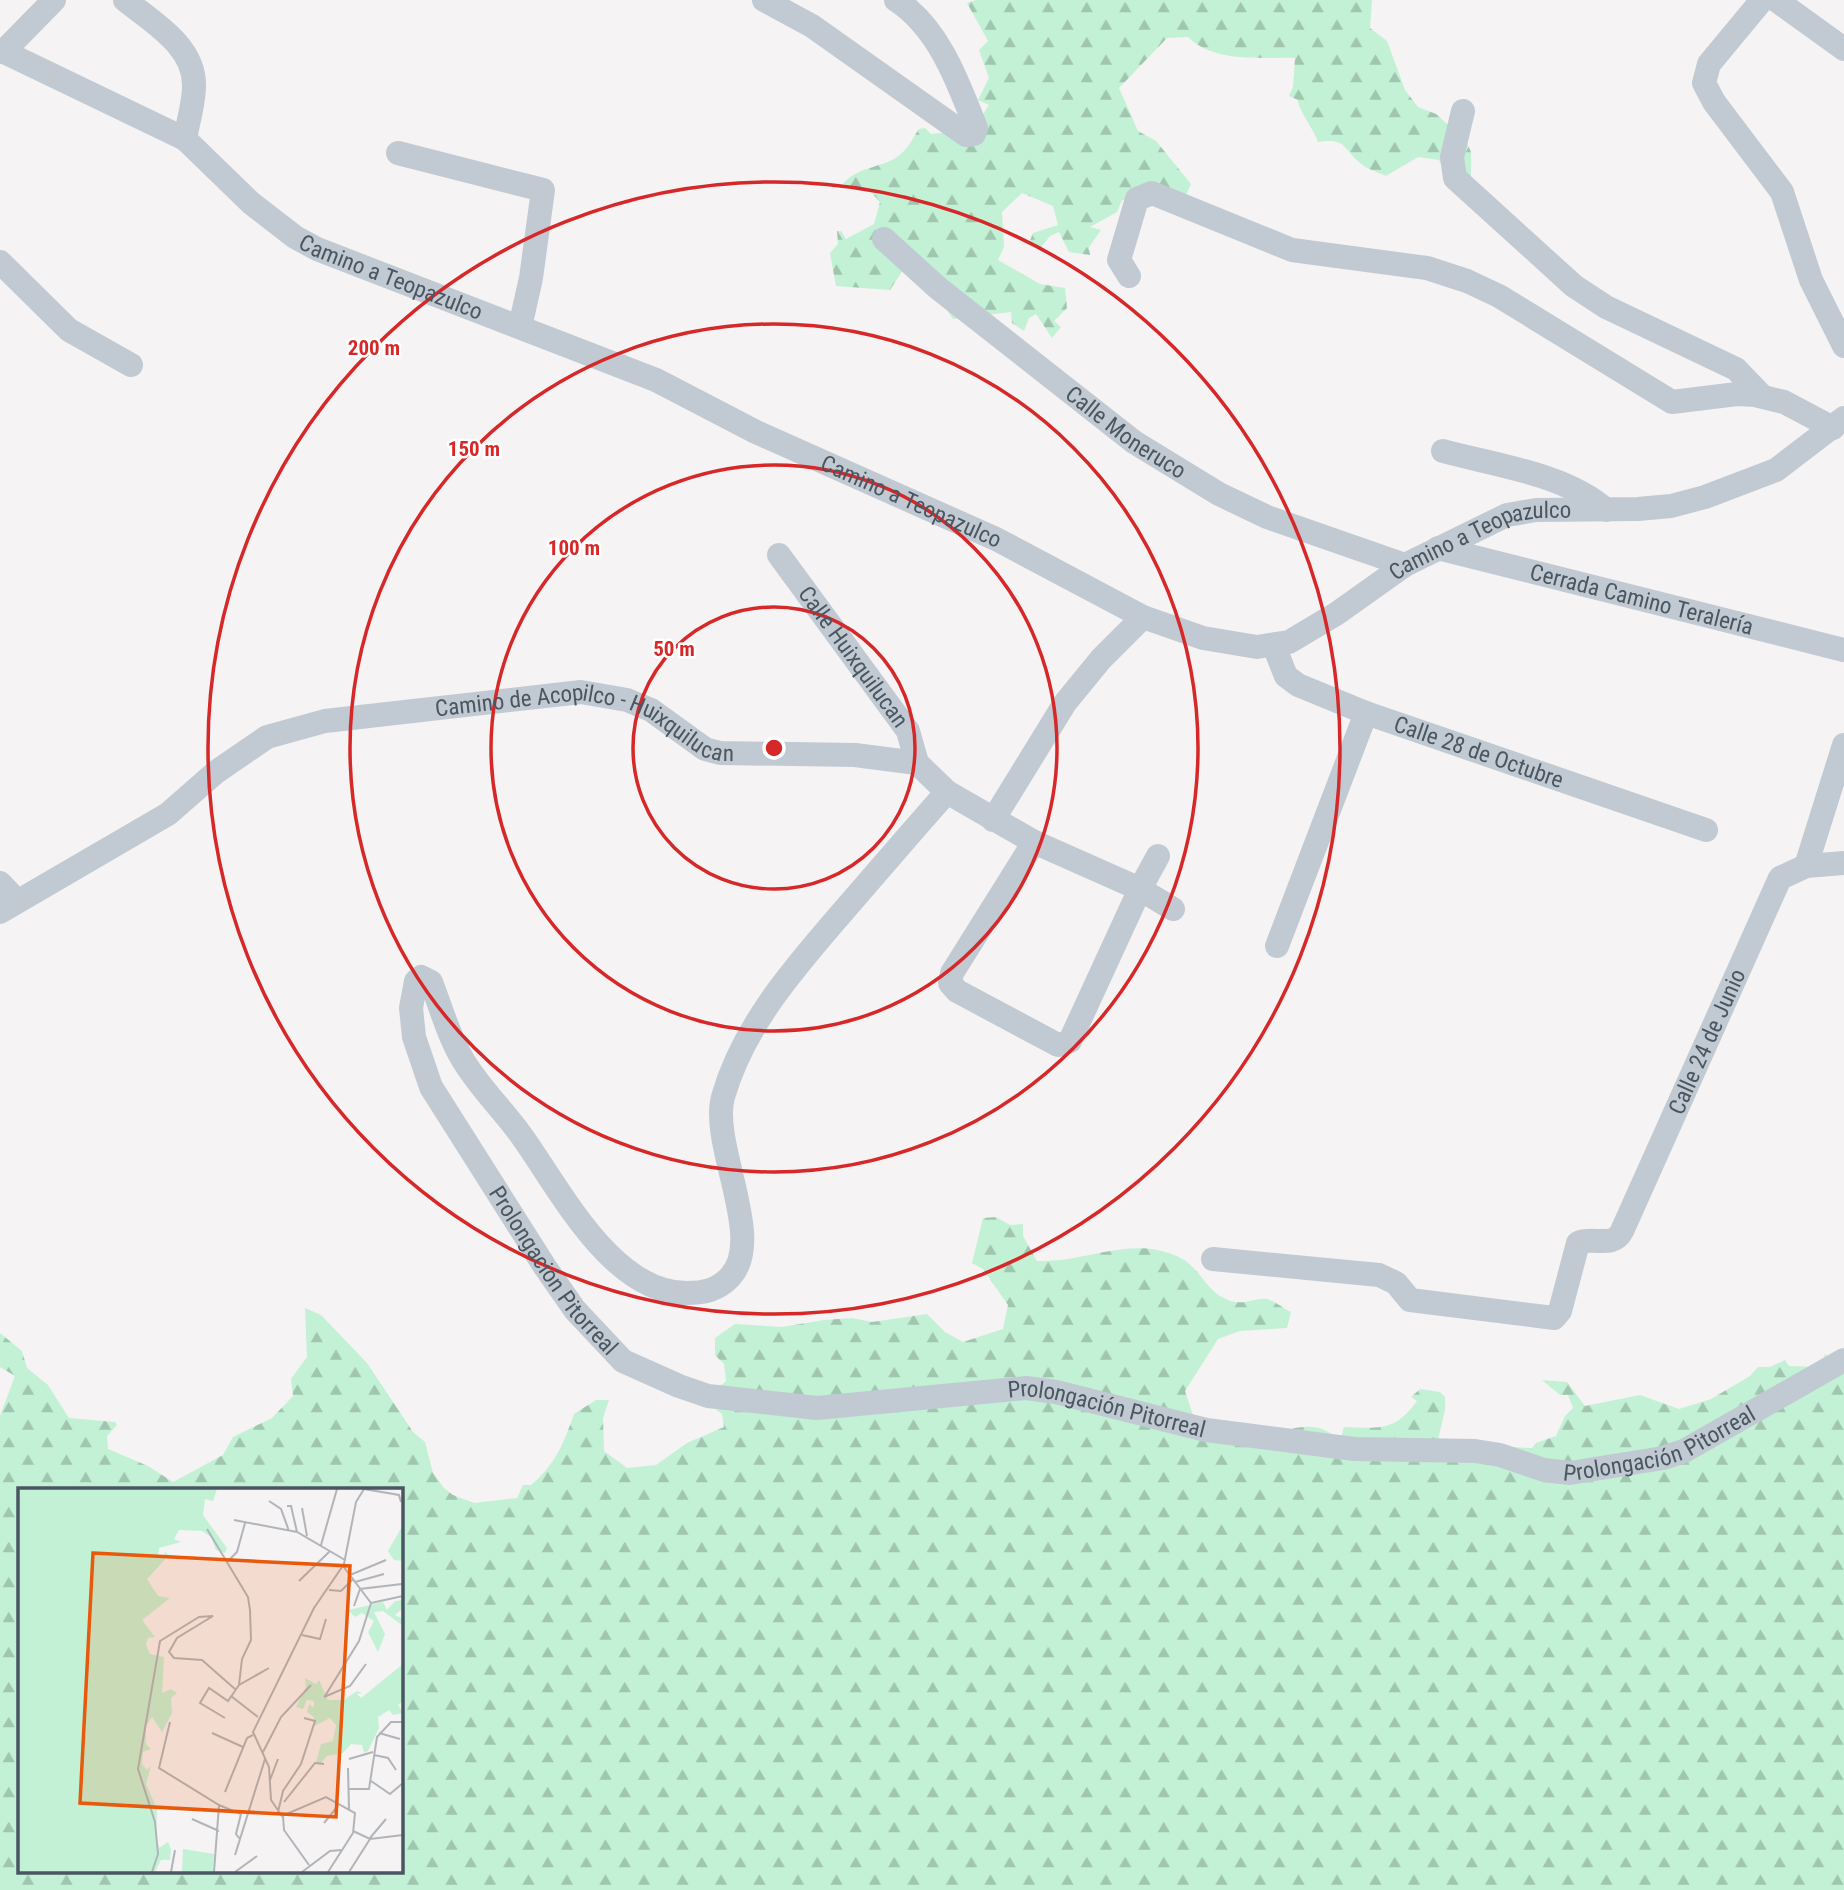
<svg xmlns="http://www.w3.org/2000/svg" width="1844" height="1890" font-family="'Roboto Condensed',sans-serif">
	<defs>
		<pattern id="forest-firs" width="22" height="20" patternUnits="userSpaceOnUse" patternTransform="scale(1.75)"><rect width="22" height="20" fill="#c3f1d5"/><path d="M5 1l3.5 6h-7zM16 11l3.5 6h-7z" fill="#a0c6b0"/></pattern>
	</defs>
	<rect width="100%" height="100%" fill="#f5f3f3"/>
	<path fill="url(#forest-firs)" fill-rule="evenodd" d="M 976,0 L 1372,0 L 1370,28 L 1387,41 L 1405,90 L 1418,107 L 1436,114 L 1466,141 L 1471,152 L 1471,178 L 1446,172 L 1439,160 L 1418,157 L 1386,176 C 1378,172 1366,169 1360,163 C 1342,148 1347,138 1318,142 C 1314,129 1298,110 1298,100 L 1289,96 L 1293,87 L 1295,58 C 1261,57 1214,63 1188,37 L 1167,38 L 1119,88 L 1138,131 L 1156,141 L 1191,184 L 1184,200 L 1122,200 L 1117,212 L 1090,227 L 1101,230 L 1089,247 L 1090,255 L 1069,252 L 1059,232 L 1050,236 L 1039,250 L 1029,243 L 1033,233 L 1058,225 L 1053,206 L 1022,193 L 1002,212 L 1004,247 L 998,260 L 1040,284 L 1065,288 L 1067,308 L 1054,321 L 1061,327 L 1052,338 L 1036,314 L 1029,318 L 1024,331 L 1012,323 L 1011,312 L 953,319 L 947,310 L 903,270 L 890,290 L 836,286 L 830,253 L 838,244 L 837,231 L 841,231 L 846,239 L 874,224 L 880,202 L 870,191 L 843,184 C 858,165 885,169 902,153 C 909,147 914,136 919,129 L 925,128 L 931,134 L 973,130 L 989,105 L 978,100 L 989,78 L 979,50 L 988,41 L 967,3 Z
		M 996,1217 L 1010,1225 L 1023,1224 L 1023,1236 L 1037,1261 C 1084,1263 1129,1236 1174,1255 C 1204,1266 1203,1295 1235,1302 C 1246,1304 1258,1297 1267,1299 C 1275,1301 1284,1309 1291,1312 L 1287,1328 L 1240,1331 L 1218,1339 L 1185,1391 L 1194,1418 C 1212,1423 1233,1432 1252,1434 C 1284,1437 1311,1412 1340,1441 L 1344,1427 C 1379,1428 1395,1432 1417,1401 L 1411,1397 L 1420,1389 L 1440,1392 L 1445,1397 L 1445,1410 L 1437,1444 L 1532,1448 L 1536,1443 L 1556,1436 L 1565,1416 L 1573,1408 L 1568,1395 L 1560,1395 L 1542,1380 L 1567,1382 L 1585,1406 L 1640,1395 L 1679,1409 L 1711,1399 L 1750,1376 L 1758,1367 L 1770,1367 L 1785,1360 L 1789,1366 L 1821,1367 L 1825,1354 L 1836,1361 L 1844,1355 L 1844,1890 L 0,1890 L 0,1416 L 15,1376 L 0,1367 L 0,1333 L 22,1351 L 27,1368 L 48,1385 L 69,1418 L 115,1422 L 117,1425 L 107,1436 L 108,1449 L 148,1466 L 173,1482 L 223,1455 L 233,1437 L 272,1418 L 293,1396 L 291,1379 L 307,1357 L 305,1308 L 321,1315 L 367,1363 L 413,1432 L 425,1442 L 433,1473 L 444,1488 L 453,1495 L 474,1503 L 517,1498 L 523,1485 L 531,1485 C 555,1465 564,1443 574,1414 L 596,1400 L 609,1400 L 603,1418 L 604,1451 L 627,1468 L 656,1465 L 687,1443 L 724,1427 L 722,1414 L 713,1407 L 714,1392 L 726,1381 L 724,1364 L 715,1355 L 715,1338 L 735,1324 L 782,1327 L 824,1320 L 852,1318 L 872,1322 L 927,1314 L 945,1332 L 963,1342 L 1003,1329 L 1008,1305 L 983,1269 L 972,1263 L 983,1218 ZM 19,1489 L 401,1489 L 401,1871 L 19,1871 Z"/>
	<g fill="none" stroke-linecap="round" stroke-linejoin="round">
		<g stroke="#c1cad2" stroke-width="24">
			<path d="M 125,0 C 152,22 195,46 194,86 C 194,103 188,122 185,139"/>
			<path d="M 764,0 L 812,26 L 966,135 L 974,134 L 976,128 C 958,82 939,28 896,0"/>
			<path d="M 1762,0 L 1709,64 L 1704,83 L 1714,102 L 1782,192 L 1811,280 L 1844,346"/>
			<path d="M 1776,0 L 1844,49"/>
			<path id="s1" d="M 0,50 L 185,139 L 251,203 L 295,237 L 317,249 L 656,380 L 756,432 L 996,539 L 1143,617 L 1203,638 L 1257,647 L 1289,642 L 1336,614 L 1405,565 L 1507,515 L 1536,510 L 1638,509 L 1671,506 L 1705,497 L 1776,470 L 1844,418"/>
			<path d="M 3,52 L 54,0"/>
			<path d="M 1463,111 L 1452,157 L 1455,178 L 1574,286 L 1606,307 L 1736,369 L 1762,396"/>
			<path d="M 398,153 L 543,190 L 531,278 L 520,327"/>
			<path id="s2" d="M 884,239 L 938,288 L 1134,442 L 1219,494 L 1267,517 L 1405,565"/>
			<path d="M 0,262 L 69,330 L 131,365"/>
			<path d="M 1129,276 L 1119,260 L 1137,199 L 1152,193 L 1292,250 L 1427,268 L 1467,281 L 1499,296 L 1672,402 L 1737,394 L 1755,395 L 1784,402 L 1833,428"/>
			<path d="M 1443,451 C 1494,465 1566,474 1606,510"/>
			<path id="s3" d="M 1438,548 L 1844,650"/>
			<path id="s4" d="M 779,555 L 908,731 L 917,763"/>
			<path id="s5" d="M 1274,646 L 1286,676 L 1298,685 L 1366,713 L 1706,830"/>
			<path id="s6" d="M 947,792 C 913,830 880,869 846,908 C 798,964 744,1023 723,1097 C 710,1145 766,1239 730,1277 C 718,1290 704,1293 687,1293 C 612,1294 560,1189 521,1135 C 503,1110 479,1087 463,1060 C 449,1037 441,1008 431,982 L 421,977 L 416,981 L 411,1008 L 414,1037 L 431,1087 L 545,1267 L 575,1310 L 623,1361 L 679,1386 L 708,1396 L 817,1408 L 1026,1388 L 1056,1392 L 1206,1430 L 1354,1449 L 1475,1451 L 1500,1455 L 1544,1470 L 1570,1473 L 1663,1458 L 1684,1451 L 1844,1360"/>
			<path d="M 993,820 L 1065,703 L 1101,659 L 1143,617"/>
			<path d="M 1034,842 L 1140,889 L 1173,909"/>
			<path d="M 1806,866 L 1844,745"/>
			<path d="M 0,883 L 17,901"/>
			<path id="s7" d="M 0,912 L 168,814 L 216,772 L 267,737 L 325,721 L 581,692 L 627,700 L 651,710 L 705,749 L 720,753 L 855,755 L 917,763 L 947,792 L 1034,842 L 952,973 L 950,983 L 957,991 L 1058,1045 L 1070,1041 L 1140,889 L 1158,856"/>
			<path d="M 1277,946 L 1366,713"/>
			<path id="s8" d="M 1213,1259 L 1379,1275 L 1396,1283 L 1410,1300 L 1554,1318 L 1560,1311 L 1578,1243 C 1593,1236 1613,1249 1622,1231 L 1780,878 L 1806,866 L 1844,863"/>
		</g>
	</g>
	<g fill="none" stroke="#d62828" stroke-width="3.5">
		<circle cx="774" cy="748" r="141"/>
		<circle cx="774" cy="748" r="283"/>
		<circle cx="774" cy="748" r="424"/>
		<circle cx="774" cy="748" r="566"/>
	</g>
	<g text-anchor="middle" stroke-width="5" stroke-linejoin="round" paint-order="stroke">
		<g font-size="23" fill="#4a5661" stroke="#fff">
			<text dy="8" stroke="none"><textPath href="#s1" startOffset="457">Camino a Teopazulco</textPath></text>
			<text dy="8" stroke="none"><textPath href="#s2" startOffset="310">Calle Moneruco</textPath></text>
			<text dy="8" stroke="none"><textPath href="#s1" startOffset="1024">Camino a Teopazulco</textPath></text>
			<text dy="8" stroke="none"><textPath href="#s1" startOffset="1654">Camino a Teopazulco</textPath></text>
			<text dy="8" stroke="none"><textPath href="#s3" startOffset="210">Cerrada Camino Teralería</textPath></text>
			<text dy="8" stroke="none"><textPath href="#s4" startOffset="126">Calle Huixquilucan</textPath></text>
			<text dy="8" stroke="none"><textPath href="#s7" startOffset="649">Camino de Acopilco - Huixquilucan</textPath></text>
			<text dy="8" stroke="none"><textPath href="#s5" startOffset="240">Calle 28 de Octubre</textPath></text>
			<text dy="8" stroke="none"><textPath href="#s8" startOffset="688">Calle 24 de Junio</textPath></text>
			<text dy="8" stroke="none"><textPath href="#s6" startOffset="1379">Prolongación Pitorreal</textPath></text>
			<text dy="8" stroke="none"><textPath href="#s6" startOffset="1988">Prolongación Pitorreal</textPath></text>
			<text dy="8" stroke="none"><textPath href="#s6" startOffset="2553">Prolongación Pitorreal</textPath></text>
		</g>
	</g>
	<g transform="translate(18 1488)">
		<rect width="385" height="385" fill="#f5f3f3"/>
		<path d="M 0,1 L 199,1 L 195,13 L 187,11 L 185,27 L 209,60 L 207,65 L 198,62 L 193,49 L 184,43 L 161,42 L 156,51 L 163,54 L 141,60 L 140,69 L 145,70 L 147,64 L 151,67 L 129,91 L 140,108 L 152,110 L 124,132 L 137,149 L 130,150 L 128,157 L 132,166 L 146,169 L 144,205 L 153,201 L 159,205 L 153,210 L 154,225 L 144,244 L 134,229 L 128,238 L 128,256 L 133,261 L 125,264 L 124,276 L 129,282 L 133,278 L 128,296 L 139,321 L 138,348 L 141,360 L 150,354 L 153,361 L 152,372 L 143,372 L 137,384 L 0,384 ZM 385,37 L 385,73 L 376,72 L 370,63 ZM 385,112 L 385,120 L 377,127 L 385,131 L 385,138 L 365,123 L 356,124 L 367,146 L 360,164 L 350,144 L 356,133 L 344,125 L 337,129 L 330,122 L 365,114 L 369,122 L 377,113 ZM 385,176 L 385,213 L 380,217 L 385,225 L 375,227 L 371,222 L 360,229 L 361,240 L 350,263 L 346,265 L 344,257 L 333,256 L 325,265 L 309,268 L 302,276 L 298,274 L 303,256 L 315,253 L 318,237 L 312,230 L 296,238 L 296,229 L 289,224 L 291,216 L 296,220 L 296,213 L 289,212 L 285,221 L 278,219 L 288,199 L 287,190 L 298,196 L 301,192 L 310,212 L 326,212 L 339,203 L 344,205 L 339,206 L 343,210 Z" fill="#c3f1d5"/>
		<path d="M 165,361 L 196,366 L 195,384 L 164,384 Z" fill="#c3f1d5"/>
		<path fill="none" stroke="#b1b4b9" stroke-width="2" d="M 346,1 L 381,7 L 383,14M 251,13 L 263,21 L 271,43M 269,18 L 273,18 L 279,44M 284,20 L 289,48M 216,32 L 279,44 L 327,72M 189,41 L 230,109 L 232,122 L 233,152 L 224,171 L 221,197 L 210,213 L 191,200 L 182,215 L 207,230M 303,57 L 319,1M 209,74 L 219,64 L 227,35M 325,78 L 353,115M 332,87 L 368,72M 281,93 L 312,63M 337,94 L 366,86M 311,102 L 323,103 L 335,91M 353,115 L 385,108M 336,118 L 342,101 L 384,96M 284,147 L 302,151 L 308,131M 221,197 L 251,180M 213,208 L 240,229M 307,208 L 341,153 L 353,115M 306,209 L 332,198 L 348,176M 152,234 L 141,280 L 201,317 L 223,326 L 218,346 L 222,351M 194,245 L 225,259M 361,245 L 382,251M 245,264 L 263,229 L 293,197M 356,267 L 370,270 L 378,282M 331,271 L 355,264M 330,280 L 331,321M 252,292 L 260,271M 353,293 L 372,306 L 385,295M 331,301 L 351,301 L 359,249 L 373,234 L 385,234M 207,304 L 229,250 L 235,247M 266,314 L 297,275 L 306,276M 260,324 L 265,303 L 283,276 L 297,233 L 286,230M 265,328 L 266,342 L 291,377M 174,331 L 201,343M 306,335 L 320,318M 335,343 L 352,351 L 385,347M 352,350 L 368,331M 217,367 L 247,271M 134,384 L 140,366 L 137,334 L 120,281 L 142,153 L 181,129 L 195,128 L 159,150 L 151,164 L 156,170 L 184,172 L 217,201M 153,384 L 157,362M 196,384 L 201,317M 217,384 L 239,368M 284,384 L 312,363 L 323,362M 310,384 L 335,345 L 337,325 L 308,309 L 264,328 L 253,312 L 251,279 L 235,244 L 296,120 L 326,76 L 338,14 L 346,1M 331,384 L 352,351"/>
		<path fill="#e8590c" fill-opacity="0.15" stroke="#e8590c" stroke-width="3.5" d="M 75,65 L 332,78 L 318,329 L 62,315 Z"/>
		<rect width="385" height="385" fill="none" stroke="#4a5661" stroke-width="3.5"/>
	</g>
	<circle cx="774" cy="748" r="10" fill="#d62828" stroke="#fff" stroke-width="3.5"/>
	<g font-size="21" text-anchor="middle" font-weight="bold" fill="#d62828" stroke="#fff" stroke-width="5" stroke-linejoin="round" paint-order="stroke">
		<text x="374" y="355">200 m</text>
		<text x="474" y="456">150 m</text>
		<text x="574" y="555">100 m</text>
		<text x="674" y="656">50 m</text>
	</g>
</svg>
